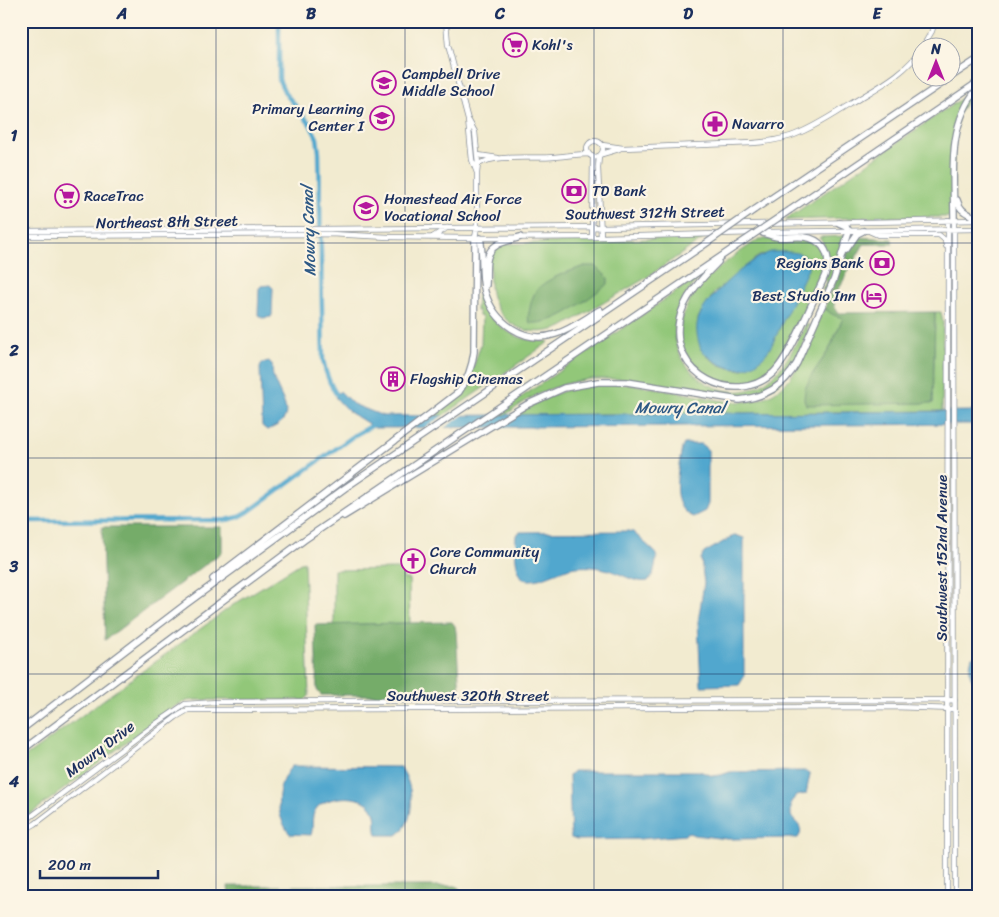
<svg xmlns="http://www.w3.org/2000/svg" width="999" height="917" font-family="Sriracha,sans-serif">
	<rect width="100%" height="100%" fill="#fcf5e5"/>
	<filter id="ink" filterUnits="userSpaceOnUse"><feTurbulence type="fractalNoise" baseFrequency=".02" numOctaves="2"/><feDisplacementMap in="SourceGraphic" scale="10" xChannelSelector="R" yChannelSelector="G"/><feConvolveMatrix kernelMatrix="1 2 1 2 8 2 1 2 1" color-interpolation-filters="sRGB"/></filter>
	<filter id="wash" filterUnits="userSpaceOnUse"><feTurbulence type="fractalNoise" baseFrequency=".0096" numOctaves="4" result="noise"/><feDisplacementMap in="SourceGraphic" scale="20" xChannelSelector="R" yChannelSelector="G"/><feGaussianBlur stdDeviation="1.12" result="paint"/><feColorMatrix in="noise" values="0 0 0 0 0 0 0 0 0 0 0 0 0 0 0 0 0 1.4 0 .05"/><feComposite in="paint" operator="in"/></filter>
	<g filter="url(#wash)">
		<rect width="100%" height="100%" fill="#f2ebd0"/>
		<path fill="#92c779" stroke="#567b6c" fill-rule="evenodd" d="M 972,91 L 959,113 L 954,134 L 953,217 L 886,217 L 785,220 Z
			M 845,236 L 828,290 L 822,290 L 827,281 L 825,279 L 829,268 L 823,242 L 819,238 L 821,237 Z
			M 706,237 L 646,278 L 562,327 C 533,339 502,328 492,297 C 489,287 490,276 490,266 L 488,265 L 492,252 L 503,244 Z
			M 759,239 C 783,240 831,231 824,270 C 817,286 809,302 801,318 C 792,336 785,357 770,371 C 730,407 665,364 684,313 C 696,280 731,258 759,239 ZM 763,254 L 773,340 L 762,358 L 742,370 L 730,368 L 720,365 L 708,357 L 698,318 L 714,293 L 756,258 Z
			M 699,276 C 698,279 694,284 691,288 C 682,299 676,312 675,326 C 671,369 722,408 762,384 C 785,370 794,346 806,324 L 809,325 L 807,330 L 809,331 L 795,362 L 781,382 L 765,392 L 739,398 L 663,386 L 627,379 L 590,379 L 569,383 L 547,390 L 529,399 L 505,415 L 495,415 Z
			M 477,295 L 480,296 C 490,326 517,343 548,341 L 549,342 L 443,416 L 434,416 L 459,396 L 467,386 L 481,344 L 482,317 L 479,316 L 479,311 L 476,311 Z
			M 825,307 L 826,310 L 843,318 L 829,350 L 811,376 L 933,403 L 935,312 L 941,312 L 943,323 L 942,411 L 514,415 C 539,400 566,387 596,384 C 638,381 688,395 730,402 C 800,404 798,354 825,307 Z
			M 304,561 L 309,696 L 305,700 L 195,700 L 187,701 L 174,707 L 21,821 L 21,760 L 233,605 Z
			M 397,569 L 403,574 L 403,579 L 409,579 L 410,623 L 334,625 L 334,570 Z"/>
		<path fill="#75ac69" stroke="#486e64" d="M 859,237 L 892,239 L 893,244 L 864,244 C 857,256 836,291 834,302 C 834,307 836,310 839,313 L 935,312 L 933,403 L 806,405 L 804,399 L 805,389 L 811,376 L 829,350 L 843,318 C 836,316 828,314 825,307 L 847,251 Z
			M 586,266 L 596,266 L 608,278 L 608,284 C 585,300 558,325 530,323 L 528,317 C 530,309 531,298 536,291 C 544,279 572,270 586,266 Z
			M 102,527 L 222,527 L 222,552 L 105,640 Z
			M 452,622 L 455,626 L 456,632 L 460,695 L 321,695 L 317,690 L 315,625 Z
			M 228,886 L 456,886 L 468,896 L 229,896 Z"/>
		<path fill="#51a7ce" stroke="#366b96" d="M 771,252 C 783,252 798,250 808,258 L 808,269 C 800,286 791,304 783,321 C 777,333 772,349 762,358 C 741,378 719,367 701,350 C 698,340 695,330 698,320 C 704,298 750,258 771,252 Z
			M 270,285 L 273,288 L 272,315 L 271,317 L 262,318 L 258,315 L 259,288 L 261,286 Z
			M 269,362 L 272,365 C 273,368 272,373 273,376 C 280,400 301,418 267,430 L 262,426 L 260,368 L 262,363 Z
			M 340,391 L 353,404 L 383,416 L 978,411 L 978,424 L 375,428 L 348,411 L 335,397 Z
			M 684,444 L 701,444 L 708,450 L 708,504 L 705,511 L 693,517 C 667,507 679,468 682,448 Z
			M 628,531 L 633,532 L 655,552 L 657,557 L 653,575 L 648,581 C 635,583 626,576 614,572 C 602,567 588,566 576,567 C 558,569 540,584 523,579 C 514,567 515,550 516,535 L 520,532 Z
			M 735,535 L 744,538 L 744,677 L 739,685 L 701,686 L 698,622 L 704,583 L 701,559 L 704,553 Z
			M 978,655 L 978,681 L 973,681 C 968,674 970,665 972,657 Z
			M 292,766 L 400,767 C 414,784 417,822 397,835 L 377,835 C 374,826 378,816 372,808 C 363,793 326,795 316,809 C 310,817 314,827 311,835 L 290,834 C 274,815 275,784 292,766 Z
			M 573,771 L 699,771 L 713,776 L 721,775 L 730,772 L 806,771 L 810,774 L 806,794 L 796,796 L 791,802 L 791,816 C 796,824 805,827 798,838 L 727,839 L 694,835 L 687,832 L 685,835 L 639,839 L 577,840 L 571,838 L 569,776 Z"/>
		<path fill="#f2ebd0" d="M 447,413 L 466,413 L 440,431 L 420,431 Z"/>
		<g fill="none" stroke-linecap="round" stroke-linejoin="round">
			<path stroke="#51a7ce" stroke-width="4.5" d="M 279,21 L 279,80 L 285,93 L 310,124 L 317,138 L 319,152 L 323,360 C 326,375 330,387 340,399
				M 21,521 L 226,520 L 239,517 L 248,512 L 355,435 L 375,424"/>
		</g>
	</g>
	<g filter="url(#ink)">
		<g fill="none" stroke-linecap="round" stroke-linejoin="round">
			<g stroke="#868d97" stroke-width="6">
				<path id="secondary" d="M 446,21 L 448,45 L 468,120 L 472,160 L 477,173
					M 922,48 L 932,31 L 935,21
					M 469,121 L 475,132 L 478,164 L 477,173 L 477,227 L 475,238
					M587 149a8 8 0 1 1 16 0a8 8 0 1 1-16 0Z
					M 602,145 L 623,148 L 753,143 C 766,142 778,140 791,136 C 812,129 830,116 849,105 C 874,89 905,75 922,48
					M 602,154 L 619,149
					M 478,155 L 498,158
					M 599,156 L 598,168 L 601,237
					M 478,164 C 499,154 531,159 554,157 C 566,156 577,154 589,154
					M 954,220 L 955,896
					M 21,231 L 601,227 L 978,220
					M 869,231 L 878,235 L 939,235 L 945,240 L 946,246
					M 767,232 L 978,229
					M 21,236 L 330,234 L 389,237 L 468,238 L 601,237 L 756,233
					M 592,237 L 593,157
					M 431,238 L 447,228
					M 21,824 L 157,723 L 185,704 L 218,702 L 348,701 L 955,700
					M 21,832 L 35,824 L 176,717 L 188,710 L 893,707 L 955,709
					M 947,896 L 948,220"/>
			</g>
			<g stroke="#868d97" stroke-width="8">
				<path id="highway" d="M 952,76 L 978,59
					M 957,200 C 960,212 968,213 978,219
					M 754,210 L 950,78
					M 790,210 L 978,82
					M 954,220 C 954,174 946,126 978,88
					M 480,238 C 484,255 480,274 485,292 C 494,322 524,345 556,334 C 572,329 586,318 600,310
					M 846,250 L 857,234 L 863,231
					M 718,262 C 702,278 683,298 679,321 C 669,373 734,408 773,373 C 788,359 806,317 815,297 C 822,281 835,263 823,247 C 818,240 812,238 804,237 C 795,236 786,238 777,237 C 773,237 768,234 763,233
					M 486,285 C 487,271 483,253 497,245 C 503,241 513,240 520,237
					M 344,516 L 526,405 L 564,388 L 598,382 L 627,382 L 739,400 C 766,397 784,386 797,363 L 834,279 L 849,231 L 846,226 L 839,223
					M 213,579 L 459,392 C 468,379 472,368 474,352 L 475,238
					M 21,730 L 186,604 L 345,488 L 701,247
					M 21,751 L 304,540 L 735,247"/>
			</g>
			<use href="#secondary" stroke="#fff" stroke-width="4.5"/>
			<use href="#highway" stroke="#fff" stroke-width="5.5"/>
			<g stroke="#868d97" stroke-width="8" stroke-linecap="butt">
				<path id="highway-bridge" d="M 701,247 L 754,210
					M 735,247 L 790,210"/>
			</g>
			<use href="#highway-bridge" stroke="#fff" stroke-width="5.5"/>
		</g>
	</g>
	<path fill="none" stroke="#1b2f5e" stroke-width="1" stroke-opacity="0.55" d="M 216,21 L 216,896M 405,21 L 405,896M 594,21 L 594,896M 783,21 L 783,896M 21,243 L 978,243M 21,458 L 978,458M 21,674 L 978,674"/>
	<defs>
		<g id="supermarket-ring" transform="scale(1.25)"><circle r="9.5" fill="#fcf5e5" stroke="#b5179e" stroke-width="1.5"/><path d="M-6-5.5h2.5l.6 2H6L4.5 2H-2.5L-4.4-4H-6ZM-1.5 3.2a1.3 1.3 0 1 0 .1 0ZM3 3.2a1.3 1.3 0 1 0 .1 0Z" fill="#b5179e"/></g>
		<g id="school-ring" transform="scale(1.25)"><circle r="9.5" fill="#fcf5e5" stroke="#b5179e" stroke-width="1.5"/><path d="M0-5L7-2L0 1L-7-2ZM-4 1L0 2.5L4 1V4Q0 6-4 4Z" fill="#b5179e"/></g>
		<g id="pharmacy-ring" transform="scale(1.25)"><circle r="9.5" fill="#fcf5e5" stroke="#b5179e" stroke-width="1.5"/><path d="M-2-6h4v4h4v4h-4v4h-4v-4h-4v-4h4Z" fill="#b5179e"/></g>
		<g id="bank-ring" transform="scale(1.25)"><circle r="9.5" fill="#fcf5e5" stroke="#b5179e" stroke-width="1.5"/><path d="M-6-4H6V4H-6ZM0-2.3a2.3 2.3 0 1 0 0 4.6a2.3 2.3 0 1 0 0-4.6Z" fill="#b5179e"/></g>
		<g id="hotel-ring" transform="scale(1.25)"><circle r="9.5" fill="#fcf5e5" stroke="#b5179e" stroke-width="1.5"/><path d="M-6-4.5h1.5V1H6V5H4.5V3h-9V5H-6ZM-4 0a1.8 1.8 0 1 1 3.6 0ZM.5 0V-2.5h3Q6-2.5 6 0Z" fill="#b5179e"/></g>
		<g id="building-ring" transform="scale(1.25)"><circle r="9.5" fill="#fcf5e5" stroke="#b5179e" stroke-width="1.5"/><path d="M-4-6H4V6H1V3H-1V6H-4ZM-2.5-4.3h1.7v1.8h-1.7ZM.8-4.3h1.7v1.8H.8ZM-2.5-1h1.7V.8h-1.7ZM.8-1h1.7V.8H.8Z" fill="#b5179e"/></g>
		<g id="church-ring" transform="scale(1.25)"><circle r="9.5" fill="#fcf5e5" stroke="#b5179e" stroke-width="1.5"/><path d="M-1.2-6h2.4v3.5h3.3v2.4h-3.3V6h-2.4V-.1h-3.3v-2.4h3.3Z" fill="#b5179e"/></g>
	</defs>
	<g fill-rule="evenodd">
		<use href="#supermarket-ring" x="515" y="45"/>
		<use href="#school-ring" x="384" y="83"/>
		<use href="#school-ring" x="382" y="118"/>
		<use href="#pharmacy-ring" x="715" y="124"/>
		<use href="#bank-ring" x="574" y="191"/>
		<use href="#supermarket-ring" x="67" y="196"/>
		<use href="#school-ring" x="366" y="208"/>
		<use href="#bank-ring" x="882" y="263"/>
		<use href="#hotel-ring" x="874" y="296"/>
		<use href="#building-ring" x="393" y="379"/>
		<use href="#church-ring" x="413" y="561"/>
	</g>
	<g text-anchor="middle" stroke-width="4.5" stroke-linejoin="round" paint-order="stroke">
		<g font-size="15" fill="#1b2f5e" stroke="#fcf5e5" text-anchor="start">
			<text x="532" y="50">Kohl's</text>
			<text x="402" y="79">Campbell Drive<tspan x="402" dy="17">Middle School</tspan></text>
			<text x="364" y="114" text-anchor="end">Primary Learning<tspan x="364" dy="17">Center I</tspan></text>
			<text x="732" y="129">Navarro</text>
			<text x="592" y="196">TD Bank</text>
			<text x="84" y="201">RaceTrac</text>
			<text x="384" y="204">Homestead Air Force<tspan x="384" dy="17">Vocational School</tspan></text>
			<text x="864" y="268" text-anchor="end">Regions Bank</text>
			<text x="856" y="301" text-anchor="end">Best Studio Inn</text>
			<text x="410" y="384">Flagship Cinemas</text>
			<text x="430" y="557">Core Community<tspan x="430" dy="17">Church</tspan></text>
		</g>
		<g font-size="15" fill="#1b2f5e" stroke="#fcf5e5">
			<text transform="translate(645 213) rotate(-1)" y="5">Southwest 312th Street</text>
			<text transform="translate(167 222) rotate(-1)" y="5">Northeast 8th Street</text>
			<text transform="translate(942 558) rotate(-90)" y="5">Southwest 152nd Avenue</text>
			<text x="468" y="701">Southwest 320th Street</text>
			<text transform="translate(100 749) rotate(-37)" y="5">Mowry Drive</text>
		</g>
		<g font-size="16" font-style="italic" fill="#2e5985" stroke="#fcf5e5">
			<text transform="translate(308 231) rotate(-92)" y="6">Mowry Canal</text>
			<text x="680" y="413">Mowry Canal</text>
		</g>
	</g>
	<rect width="999" height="917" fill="none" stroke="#fcf5e5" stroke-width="55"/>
	<g transform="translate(936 62)"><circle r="24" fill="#fcf5e5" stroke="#a2a6af"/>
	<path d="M0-4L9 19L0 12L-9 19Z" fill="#b5179e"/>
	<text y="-8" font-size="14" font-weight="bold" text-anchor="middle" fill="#1b2f5e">N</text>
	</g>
	<path d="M40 870v8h118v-8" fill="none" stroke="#1b2f5e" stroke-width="2.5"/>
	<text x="48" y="870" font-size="15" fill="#1b2f5e" stroke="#fcf5e5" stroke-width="4" paint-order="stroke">200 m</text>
	<rect x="28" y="28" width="944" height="862" fill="none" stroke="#1b2f5e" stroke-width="2"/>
	<g font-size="16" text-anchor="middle" font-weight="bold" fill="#1b2f5e">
		<text x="122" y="19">A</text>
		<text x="311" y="19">B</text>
		<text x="500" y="19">C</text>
		<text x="688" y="19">D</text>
		<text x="877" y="19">E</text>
		<text x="14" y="141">1</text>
		<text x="14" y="356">2</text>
		<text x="14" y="572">3</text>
		<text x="14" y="787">4</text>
	</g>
</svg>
